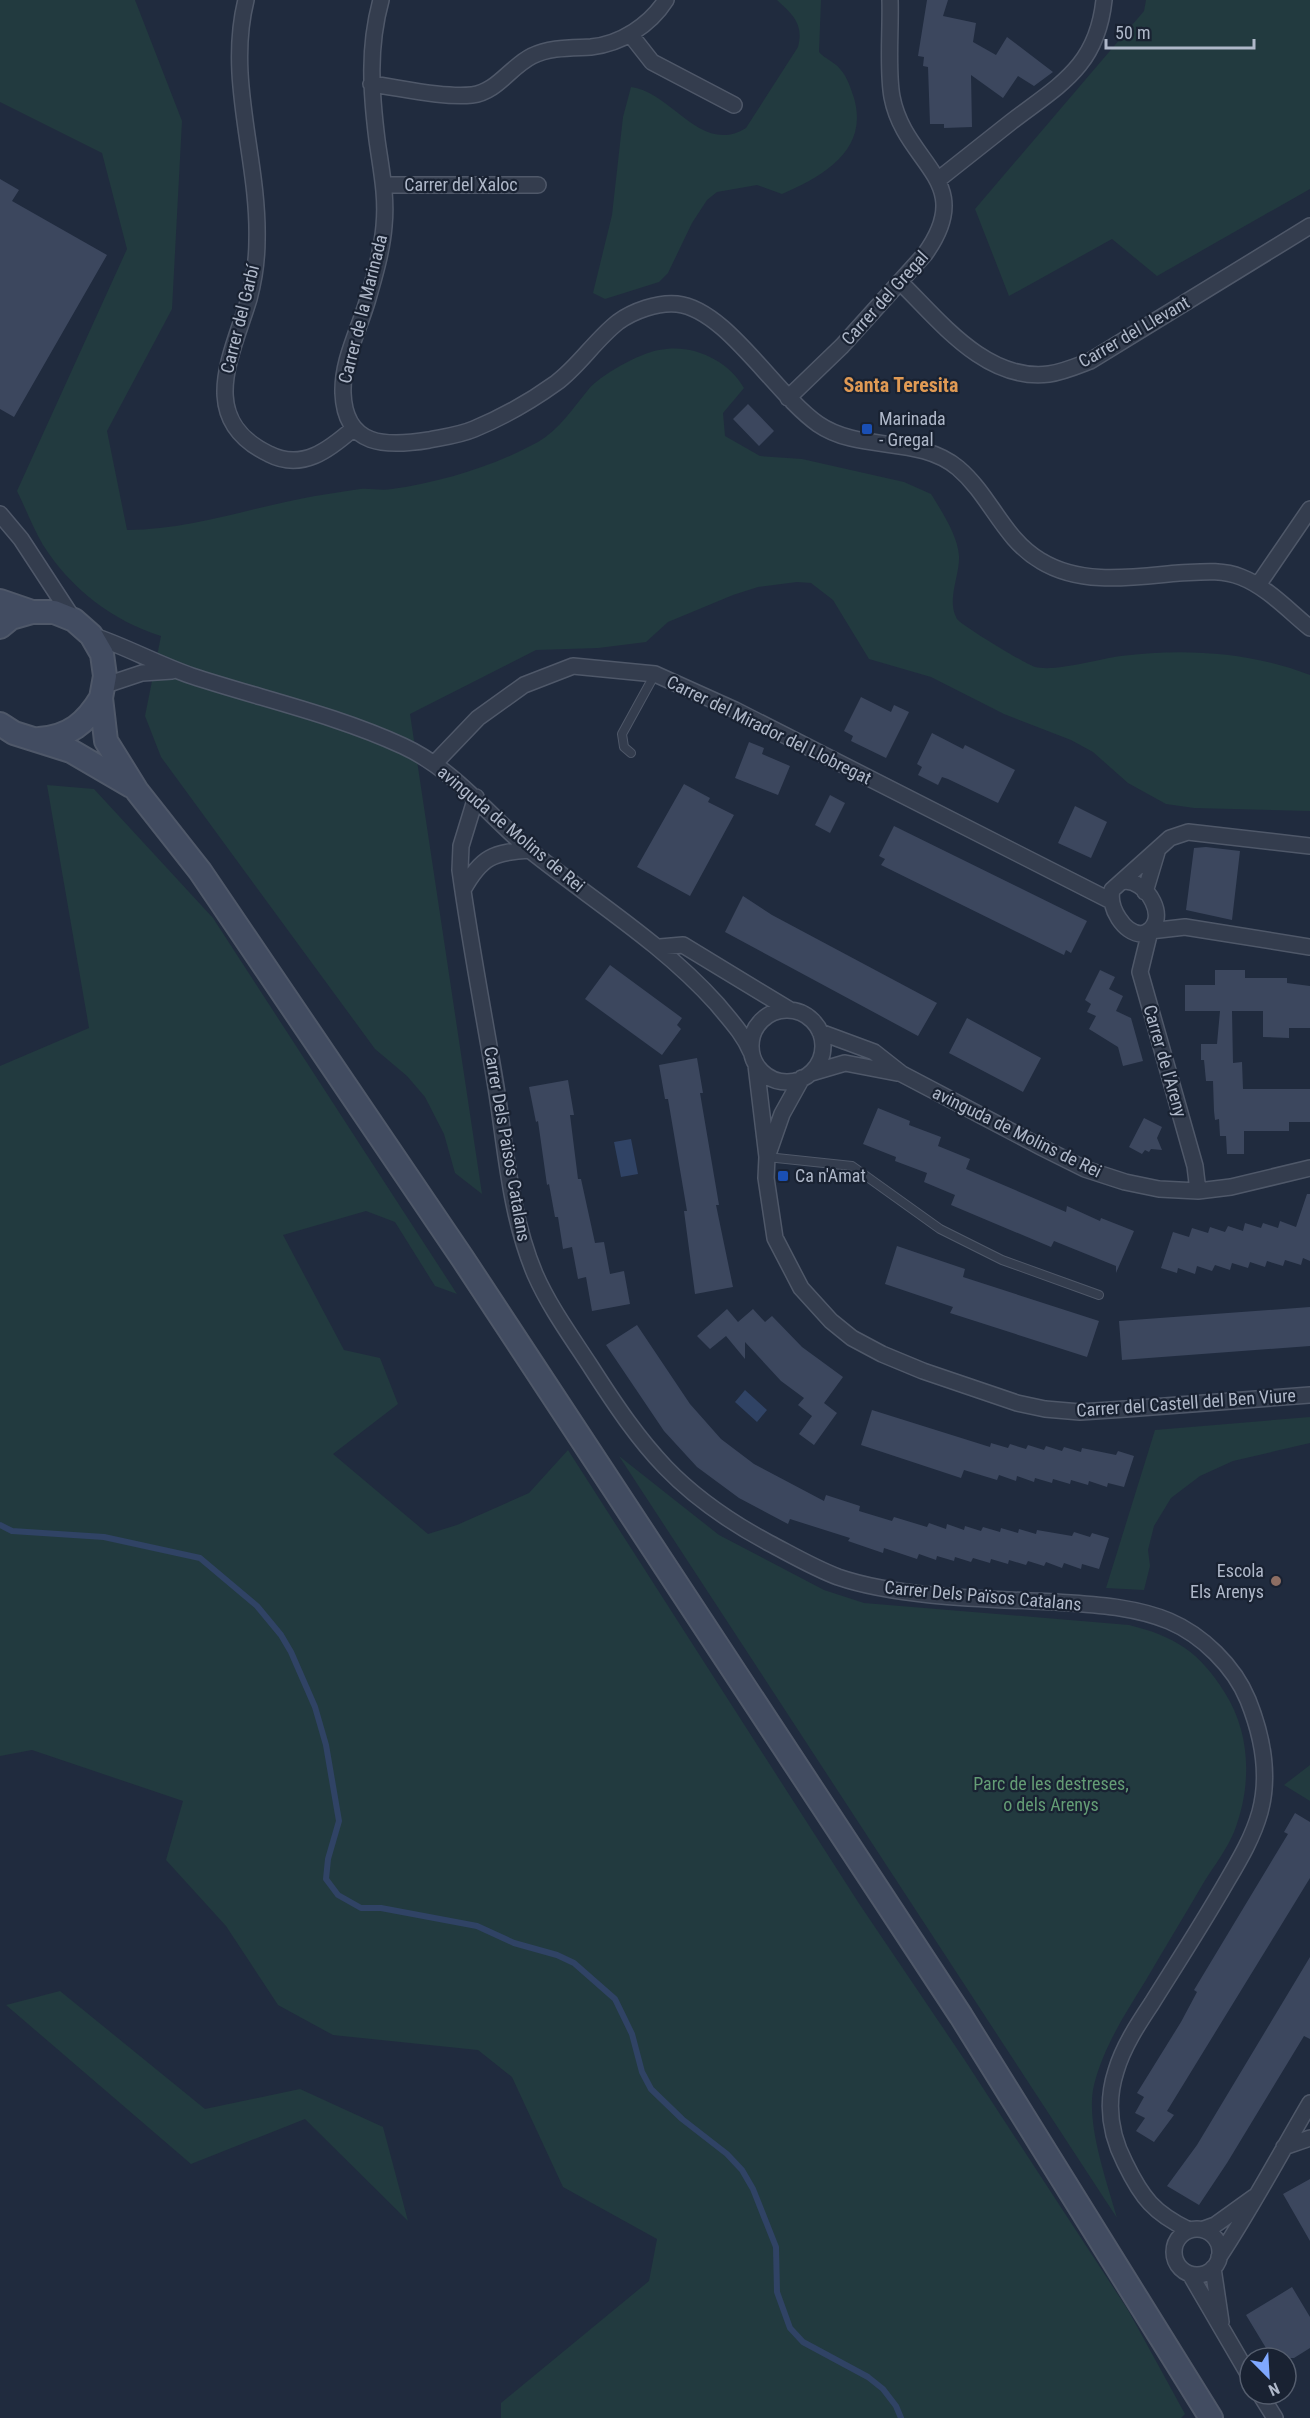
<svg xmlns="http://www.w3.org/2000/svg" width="1310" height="2418" font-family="'Roboto Condensed',sans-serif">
	<rect width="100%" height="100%" fill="#202b3e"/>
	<path fill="#223a3f" d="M 0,0 L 135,0 L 182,121 L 172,309 L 107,431 L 127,530 C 191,530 252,507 315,496 C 330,494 345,491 360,489 C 370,488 381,491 392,489 C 442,482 494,466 538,442 C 559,430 573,408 588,390 C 600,375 640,353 659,350 C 692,343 728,360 744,388 L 723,413 L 725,436 L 760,456 L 802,459 L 904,482 L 931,494 C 941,510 958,536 959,556 C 960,576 946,600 957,619 C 961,625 1025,664 1035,667 C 1056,672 1098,659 1121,656 C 1184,648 1251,652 1310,675 L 1310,811 L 1194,808 L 1166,804 L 1128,783 L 1093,752 L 1071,740 L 1004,714 L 931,677 L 869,659 L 833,600 L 811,583 L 797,582 L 758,587 L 733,595 L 668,622 L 646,642 L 598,648 L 536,650 L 410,714 L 482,1194 L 455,1173 L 444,1134 L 425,1097 L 407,1076 L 375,1049 L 161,757 L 145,716 L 161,636 C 113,621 71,589 43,545 C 33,528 26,509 17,491 L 127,249 L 102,153 L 0,102 Z
		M 777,0 L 821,0 L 819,52 C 825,59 835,62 840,69 C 847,76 851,89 854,98 C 869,150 824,176 782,194 L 757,185 L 717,192 L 707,200 L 692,223 L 668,273 L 659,282 L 605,299 L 593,293 L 612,215 L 623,117 L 631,87 C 672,92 701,156 746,128 L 798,47 C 804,24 793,15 777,0 Z
		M 1146,0 L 1310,0 L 1310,189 L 1157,276 L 1112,239 L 1009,296 L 975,209 L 1144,11 Z
		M 47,785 L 94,789 L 213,918 L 457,1294 L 435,1286 L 395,1222 L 366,1211 L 283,1235 L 344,1350 L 380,1358 L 398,1404 L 333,1454 L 428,1534 L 457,1525 L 529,1493 L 568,1450 L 860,1905 L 964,2059 L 1128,2310 L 1185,2414 L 1181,2418 L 501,2418 L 501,2403 L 649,2281 L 657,2239 L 563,2187 L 512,2077 L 478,2050 L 333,2035 L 278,2005 L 226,1926 L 166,1860 L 183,1801 L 32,1750 L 0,1756 L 0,1066 L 89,1028 Z
		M 1310,1417 L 1310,1443 L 1233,1461 L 1200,1476 L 1171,1498 L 1154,1526 L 1148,1550 L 1150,1566 L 1144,1590 L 1106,1588 L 1155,1430 Z
		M 619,1456 L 719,1535 L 824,1590 L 864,1603 L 1129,1625 C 1174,1636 1200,1652 1225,1693 C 1251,1734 1252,1786 1234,1832 C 1227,1849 1214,1866 1204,1882 C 1185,1915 1165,1947 1146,1980 C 1125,2014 1104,2046 1094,2085 C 1085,2122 1107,2182 1117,2218 Z
		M 1310,1765 L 1310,1801 L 1284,1785 Z
		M 60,1991 L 205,2109 L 300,2089 L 383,2127 L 408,2221 L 305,2119 L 191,2164 L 6,2005 Z"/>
	<path fill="#304365" d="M 631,1139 L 638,1174 L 621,1177 L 614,1142 Z
		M 745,1390 L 767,1410 L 757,1422 L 735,1402 Z"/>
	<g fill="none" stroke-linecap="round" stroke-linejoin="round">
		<path stroke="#304365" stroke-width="6" d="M 0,1525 L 12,1531 L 104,1537 L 200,1558 L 257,1606 L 281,1635 L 291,1652 L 315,1707 L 326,1745 L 339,1821 L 328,1859 L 326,1879 L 338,1895 L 361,1908 L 381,1908 L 477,1926 L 514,1943 L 557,1955 L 574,1963 L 615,1999 L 632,2034 L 642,2072 L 651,2089 L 682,2119 L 727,2154 L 742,2170 L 753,2189 L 776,2247 L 777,2292 L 790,2328 L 803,2342 L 868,2377 L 883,2389 L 896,2406 L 901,2418"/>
	</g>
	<path fill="#3c475e" d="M 927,0 L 948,0 L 943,16 L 976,23 L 973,42 L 996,55 L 1007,37 L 1053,72 L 1034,86 L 1018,76 L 1003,98 L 971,75 L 972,127 L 944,128 L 944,124 L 930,124 L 928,67 L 923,66 L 924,57 L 918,56 Z
		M 0,179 L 19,190 L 12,201 L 107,255 L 14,417 L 0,409 Z
		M 748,404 L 774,431 L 759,446 L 733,419 Z
		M 861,697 L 891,712 L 894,705 L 909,712 L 886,758 L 851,741 L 853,736 L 844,731 Z
		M 932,733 L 963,749 L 965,745 L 1015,770 L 998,803 L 948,779 L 942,777 L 938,785 L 918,775 L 922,767 L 917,764 Z
		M 749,742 L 764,748 L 762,754 L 790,766 L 778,795 L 735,778 Z
		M 684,784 L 710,798 L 708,802 L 734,815 L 690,896 L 637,867 Z
		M 830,795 L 845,803 L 830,833 L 815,825 Z
		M 1075,806 L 1107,822 L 1091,858 L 1058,843 Z
		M 894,826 L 1087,921 L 1071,953 L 1066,950 L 1064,955 L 881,865 L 885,859 L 879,856 Z
		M 1206,847 L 1240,851 L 1232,920 L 1186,910 L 1194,848 Z
		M 743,896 L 772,915 L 937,1003 L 918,1036 L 725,932 Z
		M 610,965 L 682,1018 L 677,1025 L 681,1029 L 662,1055 L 585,999 Z
		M 1100,970 L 1115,977 L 1109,989 L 1123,996 L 1116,1011 L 1131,1018 L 1143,1061 L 1123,1066 L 1118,1047 L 1089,1029 L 1096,1016 L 1087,1012 L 1091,1004 L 1085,1000 Z
		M 1215,970 L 1245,970 L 1245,978 L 1287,978 L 1287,983 L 1310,986 L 1310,1028 L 1289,1028 L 1289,1038 L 1263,1037 L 1263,1011 L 1232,1011 L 1233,1063 L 1242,1062 L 1243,1089 L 1310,1089 L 1310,1122 L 1289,1122 L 1289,1131 L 1244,1131 L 1244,1154 L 1227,1154 L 1226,1136 L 1220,1136 L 1219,1119 L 1215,1120 L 1214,1111 L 1213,1081 L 1206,1081 L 1204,1060 L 1201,1060 L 1201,1044 L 1217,1044 L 1220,1011 L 1185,1011 L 1185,985 L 1215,985 Z
		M 967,1018 L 1041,1058 L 1023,1092 L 949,1053 Z
		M 697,1058 L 703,1093 L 700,1093 L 719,1205 L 716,1205 L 733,1287 L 695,1294 L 684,1211 L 687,1211 L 668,1099 L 665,1099 L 659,1065 Z
		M 568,1080 L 574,1115 L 570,1115 L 578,1179 L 581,1179 L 595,1243 L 604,1242 L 610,1274 L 624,1271 L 630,1304 L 592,1311 L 586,1277 L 578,1279 L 572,1247 L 563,1249 L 558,1217 L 555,1217 L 549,1184 L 547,1185 L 538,1121 L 536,1122 L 529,1087 Z
		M 878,1108 L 910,1121 L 909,1125 L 941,1137 L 938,1146 L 970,1159 L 966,1169 L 1066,1212 L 1067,1206 L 1100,1221 L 1101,1218 L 1134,1231 L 1116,1273 L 1116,1266 L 1054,1241 L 1051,1247 L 951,1205 L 955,1195 L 924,1182 L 927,1173 L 895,1161 L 896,1157 L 863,1144 Z
		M 1144,1118 L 1162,1127 L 1157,1138 L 1162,1150 L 1151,1149 L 1149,1152 L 1145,1150 L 1142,1154 L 1129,1147 Z
		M 1307,1194 L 1310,1194 L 1310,1261 L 1303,1258 L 1301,1265 L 1285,1260 L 1283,1266 L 1267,1261 L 1265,1267 L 1250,1262 L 1248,1268 L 1232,1263 L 1230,1270 L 1215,1265 L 1212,1271 L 1197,1266 L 1195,1274 L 1178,1268 L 1177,1273 L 1161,1268 L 1173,1232 L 1189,1237 L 1192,1228 L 1208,1233 L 1210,1227 L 1225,1232 L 1228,1226 L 1243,1231 L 1245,1223 L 1261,1228 L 1263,1223 L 1278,1228 L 1280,1221 L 1296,1227 Z
		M 897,1246 L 965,1269 L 963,1277 L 1099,1321 L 1087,1357 L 950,1313 L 953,1307 L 885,1284 Z
		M 1310,1307 L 1310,1346 L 1122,1360 L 1119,1321 Z
		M 727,1309 L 738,1322 L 753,1309 L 765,1322 L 772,1316 L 802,1347 L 843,1377 L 824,1403 L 837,1413 L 814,1445 L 799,1434 L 812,1416 L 798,1405 L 804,1398 L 781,1381 L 745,1342 L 745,1359 L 726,1336 L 710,1349 L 697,1336 Z
		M 637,1325 L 690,1404 L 721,1439 L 754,1464 L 824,1501 L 826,1495 L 860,1506 L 859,1511 L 892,1521 L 894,1517 L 927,1527 L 929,1523 L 946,1529 L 947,1524 L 964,1530 L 965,1526 L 981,1531 L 983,1527 L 1000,1532 L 1001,1528 L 1018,1533 L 1019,1529 L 1036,1534 L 1037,1530 L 1072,1536 L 1074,1532 L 1090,1537 L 1092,1533 L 1109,1538 L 1099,1569 L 1082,1564 L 1081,1569 L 1064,1563 L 1062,1568 L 1046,1562 L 1044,1566 L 1028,1561 L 1026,1565 L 1009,1560 L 1008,1564 L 991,1559 L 990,1563 L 973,1558 L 971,1562 L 955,1557 L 954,1561 L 937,1556 L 936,1560 L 919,1554 L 917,1559 L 884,1548 L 883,1553 L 848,1541 L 850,1538 L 790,1519 L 788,1524 L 739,1498 L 697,1467 L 664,1431 L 606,1345 Z
		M 872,1410 L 990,1447 L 991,1443 L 1008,1448 L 1010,1444 L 1026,1449 L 1028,1445 L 1044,1450 L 1046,1446 L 1062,1451 L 1064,1447 L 1081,1452 L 1082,1448 L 1116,1455 L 1118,1451 L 1134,1456 L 1124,1487 L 1108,1483 L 1107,1487 L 1089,1481 L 1088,1485 L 1071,1480 L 1070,1484 L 1053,1479 L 1052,1483 L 1035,1478 L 1034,1482 L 1017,1476 L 1016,1481 L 999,1475 L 997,1480 L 964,1470 L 961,1478 L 861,1445 Z
		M 1295,1813 L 1310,1822 L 1310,1878 L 1167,2111 L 1174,2115 L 1154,2142 L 1136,2131 L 1145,2118 L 1135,2113 L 1144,2097 L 1137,2093 L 1181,2022 L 1197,1992 L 1194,1990 L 1288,1834 L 1284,1832 Z
		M 1310,1957 L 1310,2039 L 1304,2036 L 1227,2163 L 1199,2205 L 1167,2186 L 1197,2145 Z
		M 1310,2179 L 1310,2241 L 1283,2194 Z
		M 1292,2287 L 1310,2317 L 1310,2348 L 1294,2358 L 1272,2358 L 1246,2315 Z"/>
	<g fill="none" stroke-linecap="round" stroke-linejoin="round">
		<g stroke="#4f5869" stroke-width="10">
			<path id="lane" d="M 631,753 L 624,747 L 622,734 L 655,674
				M 767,1157 L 852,1166 L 940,1229 L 1002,1260 L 1099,1295"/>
		</g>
		<g stroke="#4f5869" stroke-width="18">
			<path id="street" d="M 246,0 C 226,80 259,159 257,240 C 257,259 254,280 249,299 C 232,355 196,419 269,454 C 302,471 329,450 354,428
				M 381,0 C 368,47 371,92 377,140 C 381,169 387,196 384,226 C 382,251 374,278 367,302 C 358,332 342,361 343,393 C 345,447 386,447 429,440 C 444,437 460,435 474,429 C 503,417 531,401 556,383 C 579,366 595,340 618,322 C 633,311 658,302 677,304 C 726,309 775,394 818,424 C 860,453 919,435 958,468 C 991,496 1003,539 1041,561 C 1082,586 1134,577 1179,573 C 1200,572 1221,569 1241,577 C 1267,587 1289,611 1310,628
				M 630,34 L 652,62 L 734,105
				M 371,84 C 401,88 443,98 472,95 C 497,92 510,67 532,56 C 550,47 571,48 591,47 C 621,44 650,25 666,0
				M 939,179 C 963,160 987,141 1011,122 C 1059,85 1097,67 1104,0
				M 385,185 L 538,185
				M 900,282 C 940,321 986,382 1049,374 C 1063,372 1077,366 1090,361 L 1310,226
				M 788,398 L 842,346 L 925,254 C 978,180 905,165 892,97 C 887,70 891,29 890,0
				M 0,514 L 21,539 L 74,620
				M 1258,585 L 1310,509
				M 91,635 C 125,646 157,664 192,676 C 262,699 336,715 403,746 C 455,770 489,816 532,852 C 595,902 663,944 717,1004 C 730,1020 743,1033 751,1052
				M 103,686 L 142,673 L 172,671
				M 434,764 L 478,718 L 524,685 L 573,666 L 655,674 L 735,710 L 1111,901
				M 476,797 L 461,846 L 460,870 C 470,943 484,1015 496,1087 C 506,1149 510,1215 535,1274 C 549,1306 570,1335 589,1364 C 644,1450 678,1494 769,1543 C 792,1555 814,1568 838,1577 C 899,1598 990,1599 1056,1602 C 1094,1605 1133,1606 1169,1621 C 1202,1635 1234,1666 1248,1700 C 1262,1735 1270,1775 1260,1812 C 1253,1837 1240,1859 1227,1881 C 1203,1923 1177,1963 1152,2003 C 1138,2024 1123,2047 1116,2071 C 1106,2102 1110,2134 1125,2163 C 1142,2198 1154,2213 1189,2230
				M 1121,882 C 1146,875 1174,924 1142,934 C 1124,934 1108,907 1112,890 L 1170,838 L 1188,832 L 1310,846
				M 463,890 C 481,857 493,852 531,850
				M 1145,892 L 1157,852
				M 1150,931 L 1140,972 L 1195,1166 L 1198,1191
				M 1150,931 L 1185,927 L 1310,947
				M 660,947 L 683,945 L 790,1010
				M751 1046a36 36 0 1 1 72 0a36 36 0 1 1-72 0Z
				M 820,1032 L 874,1052 L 902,1074 L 1041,1147 L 1085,1169 L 1125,1182 L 1159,1189 L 1198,1191 L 1231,1187 L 1310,1168
				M 756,1065 L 767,1157 L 766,1178 L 775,1238 L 801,1288 L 831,1321 L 852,1338 L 882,1354 L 923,1371 L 1017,1403 L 1045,1409 L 1080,1412 L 1126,1409 L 1310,1395
				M 811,1073 L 845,1063 L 897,1073
				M 767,1157 L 782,1114 L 802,1078
				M 1284,2147 L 1310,2138
				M1174 2252a23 23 0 1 1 46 0a23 23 0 1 1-46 0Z
				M 1204,2229 L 1215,2225 L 1254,2197
				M 1219,2257 C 1252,2207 1280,2154 1310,2103
				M 1213,2268 L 1221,2322
				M 1190,2274 L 1250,2377
				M 1260,2394 L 1275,2418"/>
		</g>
		<g stroke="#4f5869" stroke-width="26">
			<path id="secondary" d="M 0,601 L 32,612 L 54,612 L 74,620 L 91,635 L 102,654 L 105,676 L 101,698 L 106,741 L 137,791 L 200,871 L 463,1259 L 961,2016 L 1211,2418
				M 0,627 L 11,618 L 32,612
				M 0,724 L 14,733 L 71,751 L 131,786
				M 39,739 C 69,737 86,723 101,698"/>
		</g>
		<use href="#lane" stroke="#343d4e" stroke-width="8"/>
		<use href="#street" stroke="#343d4e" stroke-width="15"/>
		<use href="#secondary" stroke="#424c61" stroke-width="22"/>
	</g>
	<g fill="#1a4fb4" stroke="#192232" stroke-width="2">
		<rect x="861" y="423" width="12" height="12" rx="3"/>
		<rect x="777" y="1170" width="12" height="12" rx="3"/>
	</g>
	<circle fill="#8d6e63" stroke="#192232" stroke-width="2" cx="1276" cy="1581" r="6"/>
	<g text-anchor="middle" stroke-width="4.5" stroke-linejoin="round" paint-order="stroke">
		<g font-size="18" fill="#afb8c9" stroke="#192232">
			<text x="461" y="191">Carrer del Xaloc</text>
			<text transform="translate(885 298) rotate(-48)" y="6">Carrer del Gregal</text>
			<text transform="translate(363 309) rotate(-76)" y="6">Carrer de la Marinada</text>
			<text transform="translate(240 319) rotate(-76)" y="6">Carrer del Garbí</text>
			<text transform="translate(1134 332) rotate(-30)" y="6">Carrer del Llevant</text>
			<text transform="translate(769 730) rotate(26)" y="6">Carrer del Mirador del Llobregat</text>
			<text transform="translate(511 829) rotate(40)" y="6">avinguda de Molins de Rei</text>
			<text transform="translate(1165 1061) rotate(74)" y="6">Carrer de l'Areny</text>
			<text transform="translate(1017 1132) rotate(26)" y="6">avinguda de Molins de Rei</text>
			<text transform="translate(507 1144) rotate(80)" y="6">Carrer Dels Països Catalans</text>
			<text transform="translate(1186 1403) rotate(-4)" y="6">Carrer del Castell del Ben Viure</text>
			<text transform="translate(983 1596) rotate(5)" y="6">Carrer Dels Països Catalans</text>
		</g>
		<g font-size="18" fill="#afb8c9" stroke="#192232" text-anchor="start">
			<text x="879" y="425">Marinada<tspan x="879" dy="21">- Gregal</tspan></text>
			<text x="795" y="1182">Ca n'Amat</text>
			<text x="1264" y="1577" text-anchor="end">Escola<tspan x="1264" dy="21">Els Arenys</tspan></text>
		</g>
		<g font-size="18" fill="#649d75" stroke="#192232">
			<text x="1051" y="1790">Parc de les destreses,<tspan x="1051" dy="21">o dels Arenys</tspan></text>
		</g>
		<g font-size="20" font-weight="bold" fill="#e09a54" stroke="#192232">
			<text x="901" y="392">Santa Teresita</text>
		</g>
	</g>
	<g transform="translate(1268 2376) rotate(156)"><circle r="28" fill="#192232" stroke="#555e6e" stroke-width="1.5"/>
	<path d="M0-4.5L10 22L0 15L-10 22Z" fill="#7fa8ff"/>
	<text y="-9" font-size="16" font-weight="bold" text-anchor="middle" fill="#afb8c9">N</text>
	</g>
	<path d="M1106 39v9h148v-9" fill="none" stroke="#afb8c9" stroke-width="3"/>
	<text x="1115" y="39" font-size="18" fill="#afb8c9" stroke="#192232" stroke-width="4.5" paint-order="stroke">50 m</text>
</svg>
